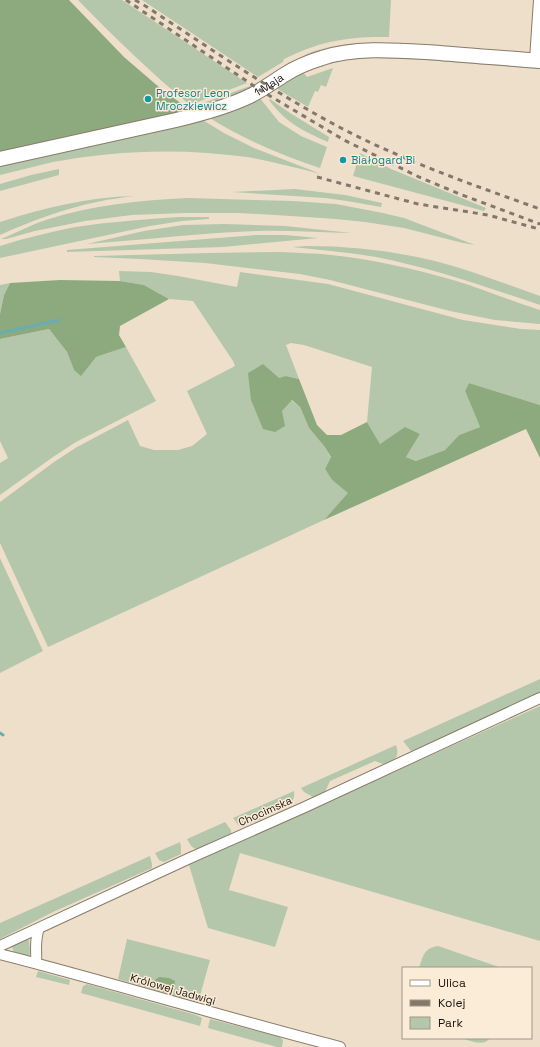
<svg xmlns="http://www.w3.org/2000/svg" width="540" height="1047" font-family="'Space Grotesk',sans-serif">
	<rect width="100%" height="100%" fill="#eedfca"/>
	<path fill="#b4c7ab" d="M 78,0 L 122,0 L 247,83 L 190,105 C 150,72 114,37 78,0 Z
		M 142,0 L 391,0 L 389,37 C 350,36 319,41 284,59 L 283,62 L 258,77 Z
		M 357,43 L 391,43 L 391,45 L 302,59 L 301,58 C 313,48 341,45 357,43 Z
		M 458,47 L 525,52 L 522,54 L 459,48 Z
		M 375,56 L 540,66 L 540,69 L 425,60 L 374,58 L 346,60 L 316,68 L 316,66 L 325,62 Z
		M 333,68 L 326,87 L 321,85 L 318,92 L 315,91 L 308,107 L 274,87 L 302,71 L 307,77 Z
		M 250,86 L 254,88 L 197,110 L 192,107 Z
		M 259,97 L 279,122 L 301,136 L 327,147 L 320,168 C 281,155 243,139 208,117 Z
		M 270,99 L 290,113 L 329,137 L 328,142 C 303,131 286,123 269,100 Z
		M 201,119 L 224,133 L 254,148 L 321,174 C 296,168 272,161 247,157 C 183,148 116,150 53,162 C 35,166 18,171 0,175 L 0,164 Z
		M 360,153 L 391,169 L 486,208 L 484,211 L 353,176 Z
		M 59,169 L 59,175 L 0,191 L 0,184 L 31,175 Z
		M 295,189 L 345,195 L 382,203 L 381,207 L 347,201 L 325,198 L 232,192 Z
		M 134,196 C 121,198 109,199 97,202 C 63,209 31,221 0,235 L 0,222 C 42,208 89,197 134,196 Z
		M 188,198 L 293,201 L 336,204 L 383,213 L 404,218 L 475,245 L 463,243 L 404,228 L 365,222 L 336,219 L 291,216 L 239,213 L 186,213 L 132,215 L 85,221 L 35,231 L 6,239 L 1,239 C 16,233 30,225 46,220 C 92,205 140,200 188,198 Z
		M 179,217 L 209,217 L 209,219 L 182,221 L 150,226 L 0,258 L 0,246 C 25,238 50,232 75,227 C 109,222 145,219 179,217 Z
		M 224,224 L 285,226 L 352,233 C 321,233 289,230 258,231 C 201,233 144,240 87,244 L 144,231 L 183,225 Z
		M 257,235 L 285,235 L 318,238 L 223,247 L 67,252 L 67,250 L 92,248 Z
		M 308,246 C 350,246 394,251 435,261 C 471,270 505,284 540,296 L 540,305 C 486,287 432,268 376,257 C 348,252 320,250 292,247 Z
		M 279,252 C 297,253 314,253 331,255 C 371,259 415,269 453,280 C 483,289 511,301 540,310 L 540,324 L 495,320 L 450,311 L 330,280 L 300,274 L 205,263 L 140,259 L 94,257 L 94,256 L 210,253 Z
		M 119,271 L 151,272 L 178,276 L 237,287 L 240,272 L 328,284 L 463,320 L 521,329 L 540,330 L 540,405 L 469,383 L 465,391 L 480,427 L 459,435 L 445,450 L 416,461 L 406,457 L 420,434 L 405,428 L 380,444 L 367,422 L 372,367 L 304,345 L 291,343 L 286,345 L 299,379 L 286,376 L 282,411 L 291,400 L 300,407 L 309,428 L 324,446 L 331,458 L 325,469 L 332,480 L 349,493 L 324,520 L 48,647 L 0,543 L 0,502 L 54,462 L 77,447 L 128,420 L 140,446 L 154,450 L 178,450 L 192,446 L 207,434 L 187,391 L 235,366 L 233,361 L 193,301 L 169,299 L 144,285 L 120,281 Z
		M 10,283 L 4,295 L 0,314 L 0,285 Z
		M 49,329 L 67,352 L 74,370 L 96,357 L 126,347 L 156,401 L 76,442 L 53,457 L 0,495 L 0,463 L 8,458 L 0,441 L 0,339 Z
		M 0,558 L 43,651 L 0,673 Z
		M 540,679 L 540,694 L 418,749 L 411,751 L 403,741 Z
		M 540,706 L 540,941 L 240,853 L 229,890 L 288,907 L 275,947 L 208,928 L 189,865 L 226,848 Z
		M 396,745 C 400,757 395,760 385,765 L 375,761 L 330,781 L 325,792 L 313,797 L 304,792 L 301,788 Z
		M 294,791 C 295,796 293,802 289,806 L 243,827 L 239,826 L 233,818 Z
		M 225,822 L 231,830 L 231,834 L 197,849 C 191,848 190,844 187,839 Z
		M 180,842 L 181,847 L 181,854 L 164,862 L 159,860 L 155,853 Z
		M 150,856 L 152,864 L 152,868 L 53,912 L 0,939 L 0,923 Z
		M 27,939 L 29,940 L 30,953 L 29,956 L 14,952 L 12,947 L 14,945 Z
		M 127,939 L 210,960 L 198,1003 L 118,979 Z
		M 438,946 L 502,968 L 419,968 C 423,956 424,948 438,946 Z
		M 38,971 L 70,980 L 69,985 L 36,977 Z
		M 87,984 L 196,1015 L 202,1018 L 200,1026 L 81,993 L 83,986 Z
		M 210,1019 L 280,1037 L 283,1040 L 282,1047 L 277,1047 L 208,1028 Z
		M 461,1038 L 490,1038 C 484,1047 471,1041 461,1038 Z"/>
	<path fill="#8daa7f" d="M 0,0 L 69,0 L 124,57 L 160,88 L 186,107 L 169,116 L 64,137 L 0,153 Z
		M 60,280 L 120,281 L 144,285 L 169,299 L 120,326 L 119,335 L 126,347 L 96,357 L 81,376 L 74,370 L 67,352 L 49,329 L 0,339 L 0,314 L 4,295 L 10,283 Z
		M 263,364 L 279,378 L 286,376 L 299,379 L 317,425 L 327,435 L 341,435 L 367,422 L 380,444 L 405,427 L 420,434 L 406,457 L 416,461 L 445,450 L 459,435 L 480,427 L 465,391 L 469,383 L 540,405 L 540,458 L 526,429 L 324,520 L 348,493 L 332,480 L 325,469 L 331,457 L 324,446 L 309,428 L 300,407 L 292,400 L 282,411 L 285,426 L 275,432 L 263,429 L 251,400 L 248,373 Z
		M 159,977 L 169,978 L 175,981 L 174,989 L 168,993 L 160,991 L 153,987 L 155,980 Z"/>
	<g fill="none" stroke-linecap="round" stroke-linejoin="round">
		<path stroke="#69adaf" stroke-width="3" d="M 0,333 L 59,320
			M 0,733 L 3,735"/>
		<g stroke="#897b69" stroke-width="12">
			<path id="street" d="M 535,60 L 539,0
				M 0,946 L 190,858 L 305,807 L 540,698
				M 0,954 C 114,983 226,1018 340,1047
				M 36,963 C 37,949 34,942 39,928"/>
		</g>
		<g stroke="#897b69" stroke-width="16">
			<g id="secondary">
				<path id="s1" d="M 0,159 L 176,120 C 201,114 227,107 250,96 C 262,90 273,82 284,75 C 296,67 309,62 322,58 C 358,46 403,51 440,53 C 473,56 507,58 540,61"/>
			</g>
		</g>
		<use href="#street" stroke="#fff" stroke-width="10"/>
		<use href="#secondary" stroke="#fff" stroke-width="14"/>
		<path stroke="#82786a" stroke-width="3" stroke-dasharray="5 5" stroke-linecap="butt" d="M 126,0 L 260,90 L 344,140 L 419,177 L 462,195 L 540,224
			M 135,0 L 147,7 C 211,49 273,92 341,128 C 404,161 473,185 540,209
			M 317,177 L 418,204 L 488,215 L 539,229"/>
	</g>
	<g fill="#0f9aa8" stroke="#fbecd7" stroke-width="1.5">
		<circle cx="148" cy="99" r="4"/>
		<circle cx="343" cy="160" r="4"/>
	</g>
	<g text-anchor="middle" stroke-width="3" stroke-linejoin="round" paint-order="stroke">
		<g font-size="11" fill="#19140d" stroke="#fbecd7">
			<text dy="4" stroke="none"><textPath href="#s1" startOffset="280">1 Maja</textPath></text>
			<text transform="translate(265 811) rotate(-24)" y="4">Chocimska</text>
			<text transform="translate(173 989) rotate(16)" y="4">Królowej Jadwigi</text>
		</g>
		<g font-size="11" fill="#0d838f" stroke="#fbecd7" text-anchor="start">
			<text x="156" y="97">Profesor Leon<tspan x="156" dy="13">Mroczkiewicz</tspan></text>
			<text x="351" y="164">Białogard Bi</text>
		</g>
	</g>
	<rect x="402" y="967" width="130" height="72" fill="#fbecd7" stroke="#a19686"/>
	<rect x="410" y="980" width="20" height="6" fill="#ffffff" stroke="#a19686"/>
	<text x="438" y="987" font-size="12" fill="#19140d">Ulica</text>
	<rect x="410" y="1000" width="20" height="6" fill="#82786a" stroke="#a19686"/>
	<text x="438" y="1007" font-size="12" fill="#19140d">Kolej</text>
	<rect x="410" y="1017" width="20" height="12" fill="#b4c7ab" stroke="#a19686"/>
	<text x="438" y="1027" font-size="12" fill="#19140d">Park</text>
</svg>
